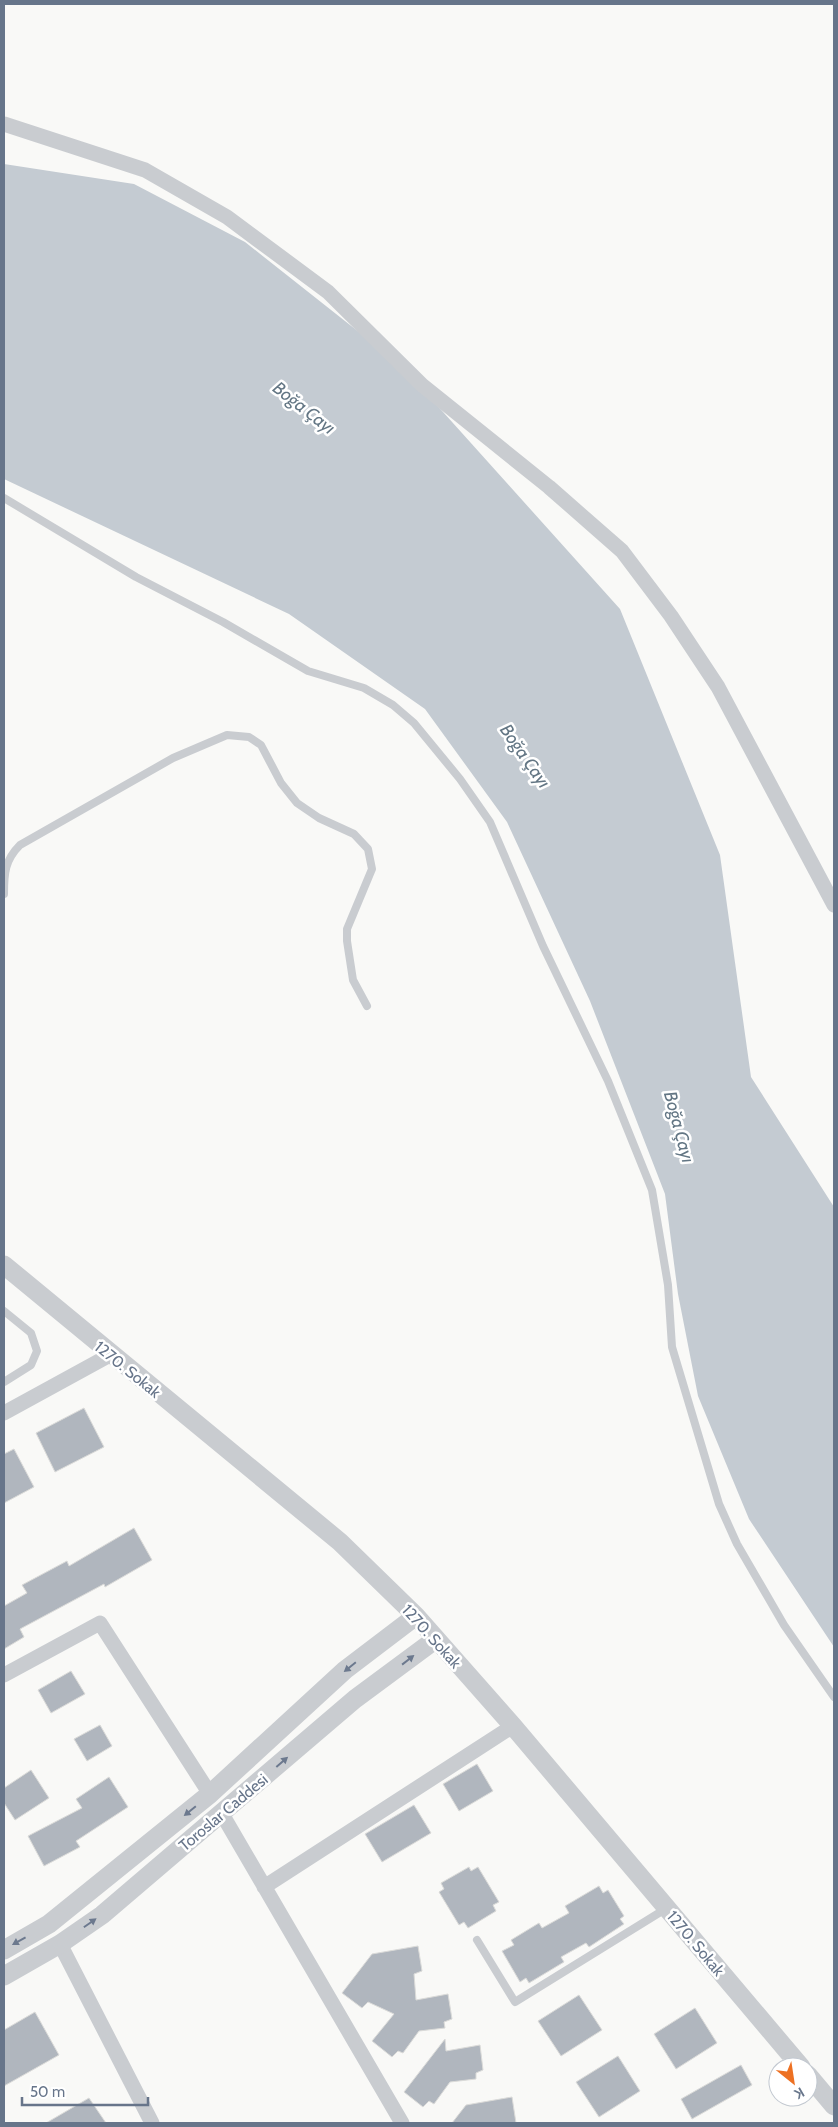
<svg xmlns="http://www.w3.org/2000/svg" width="838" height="2127" font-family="Cabin,sans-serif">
	<rect width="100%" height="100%" fill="#f9f9f7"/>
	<path fill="#c4cbd2" d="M 4,164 L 134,184 L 245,242 L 369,340 L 435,403 L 620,609 L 720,855 L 751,1077 L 834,1207 L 834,1647 L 749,1519 L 698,1396 L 678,1294 L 665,1194 L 590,1001 L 507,822 L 425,709 L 289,614 L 4,479 Z"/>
	<path fill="#b0b6be" stroke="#dbdbd9" d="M 84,1408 L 104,1447 L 55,1472 L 36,1433 Z
		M 14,1449 L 34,1487 L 4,1503 L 4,1454 Z
		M 134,1528 L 152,1560 L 105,1587 L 104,1584 L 20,1629 L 24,1637 L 4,1649 L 4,1606 L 27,1593 L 22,1585 L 67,1561 L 69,1566 Z
		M 71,1671 L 85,1694 L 51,1713 L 38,1690 Z
		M 100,1725 L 112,1746 L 87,1761 L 74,1739 Z
		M 477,1764 L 493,1791 L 459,1811 L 443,1784 Z
		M 31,1770 L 49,1798 L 15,1820 L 4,1803 L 4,1788 Z
		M 109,1777 L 128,1807 L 76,1841 L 80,1847 L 44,1866 L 28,1836 L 82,1808 L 76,1799 Z
		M 414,1805 L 431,1833 L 382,1862 L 365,1834 Z
		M 469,1867 L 471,1871 L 478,1867 L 499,1902 L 493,1905 L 496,1911 L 468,1928 L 464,1922 L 459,1925 L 439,1892 L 444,1889 L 441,1883 Z
		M 599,1886 L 603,1893 L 608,1890 L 624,1916 L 620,1919 L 624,1924 L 589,1947 L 586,1943 L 561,1957 L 564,1962 L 529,1983 L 526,1978 L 520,1982 L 502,1951 L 514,1945 L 511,1940 L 539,1923 L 542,1928 L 569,1913 L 565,1906 Z
		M 418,1946 L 422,1971 L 414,1974 L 416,2000 L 448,1994 L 452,2019 L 444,2022 L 445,2028 L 419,2031 L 403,2053 L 398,2051 L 392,2057 L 372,2041 L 394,2014 L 368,2002 L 362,2008 L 342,1993 L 372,1954 Z
		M 579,1995 L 602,2030 L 561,2056 L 538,2021 Z
		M 695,2008 L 717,2043 L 676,2069 L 654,2034 Z
		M 35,2012 L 59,2055 L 4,2086 L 4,2030 Z
		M 445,2039 L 446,2051 L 480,2045 L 483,2070 L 476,2073 L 476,2079 L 450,2082 L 434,2104 L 429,2101 L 423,2107 L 404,2092 Z
		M 618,2056 L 640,2091 L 599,2117 L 576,2082 Z
		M 741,2065 L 752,2085 L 692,2119 L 681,2099 Z
		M 512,2097 L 516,2123 L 452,2123 L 466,2105 Z
		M 89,2098 L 106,2123 L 46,2123 Z"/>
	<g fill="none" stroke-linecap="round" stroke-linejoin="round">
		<path stroke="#c9ccd0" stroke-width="8" d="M 4,498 L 136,577 L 223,622 L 308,671 L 364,688 L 393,705 L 414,723 L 460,779 L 490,822 L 543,946 L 608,1081 L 652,1190 L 668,1285 L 672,1347 L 719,1504 L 737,1544 L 784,1625 L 834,1697
			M 4,894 C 4,873 5,860 20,845 L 173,758 L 227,735 L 249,737 L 261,745 L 281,783 L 297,803 L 319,818 L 354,834 L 368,849 L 372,869 L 347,929 L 347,941 L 353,980 L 367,1006
			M 4,1311 L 31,1333 L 37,1351 L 31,1365 L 4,1382
			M 477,1940 L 515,2002 L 667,1908"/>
		<path stroke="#c9ccd0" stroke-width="15" d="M 4,124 L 145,170 L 227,217 L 328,292 L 422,385 L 549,487 L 622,551 L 671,616 L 718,687 L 834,905
			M 4,1413 L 110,1355
			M 4,1675 L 100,1623 L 210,1794
			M 222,1814 L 402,2123
			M 264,1887 L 513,1726
			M 60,1944 L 152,2123"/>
		<path stroke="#c9ccd0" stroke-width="19" d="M 4,1265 L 340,1542 L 416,1616 L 513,1726 L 801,2067
			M 4,1950 L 49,1924 L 210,1794 L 345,1670 L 416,1616
			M 4,1976 L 60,1944 L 102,1915 L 355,1699 L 436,1639
			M 808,2075 L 834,2106"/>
	</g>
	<defs><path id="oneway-solid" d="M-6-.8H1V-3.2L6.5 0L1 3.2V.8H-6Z" transform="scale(1.25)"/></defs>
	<g fill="#6c798e">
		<use href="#oneway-solid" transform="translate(408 1660) rotate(-38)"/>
		<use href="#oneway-solid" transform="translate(350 1667) rotate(141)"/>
		<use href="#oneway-solid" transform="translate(282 1762) rotate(-41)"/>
		<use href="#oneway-solid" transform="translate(190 1811) rotate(141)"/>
		<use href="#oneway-solid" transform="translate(90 1923) rotate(-35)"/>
		<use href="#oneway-solid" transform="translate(19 1941) rotate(151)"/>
	</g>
	<g text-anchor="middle" stroke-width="5" stroke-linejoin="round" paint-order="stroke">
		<g font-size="16" fill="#67758a" stroke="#fff">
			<text transform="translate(128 1369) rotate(39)" y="6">1270. Sokak</text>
			<text transform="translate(432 1636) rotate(48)" y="6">1270. Sokak</text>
			<text transform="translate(223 1812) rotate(-40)" y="6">Toroslar Caddesi</text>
			<text transform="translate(696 1943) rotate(50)" y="6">1270. Sokak</text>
		</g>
		<g font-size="18" font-style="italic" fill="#637684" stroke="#fff">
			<text transform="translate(304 408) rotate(38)" y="6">Boğa Çayı</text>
			<text transform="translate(525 756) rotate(55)" y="6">Boğa Çayı</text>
			<text transform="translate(679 1127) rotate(75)" y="6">Boğa Çayı</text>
		</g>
	</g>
	<rect width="838" height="2127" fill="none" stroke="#67758a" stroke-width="10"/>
	<g transform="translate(793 2082) rotate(150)"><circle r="24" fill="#ffffff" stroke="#c2c8d0"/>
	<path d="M0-4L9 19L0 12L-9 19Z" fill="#ed7123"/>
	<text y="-8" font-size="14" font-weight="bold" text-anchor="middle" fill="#67758a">K</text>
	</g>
	<path d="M22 2097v8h126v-8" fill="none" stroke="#67758a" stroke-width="2.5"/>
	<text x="30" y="2097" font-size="15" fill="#67758a" stroke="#ffffff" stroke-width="4" paint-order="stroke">50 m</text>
</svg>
